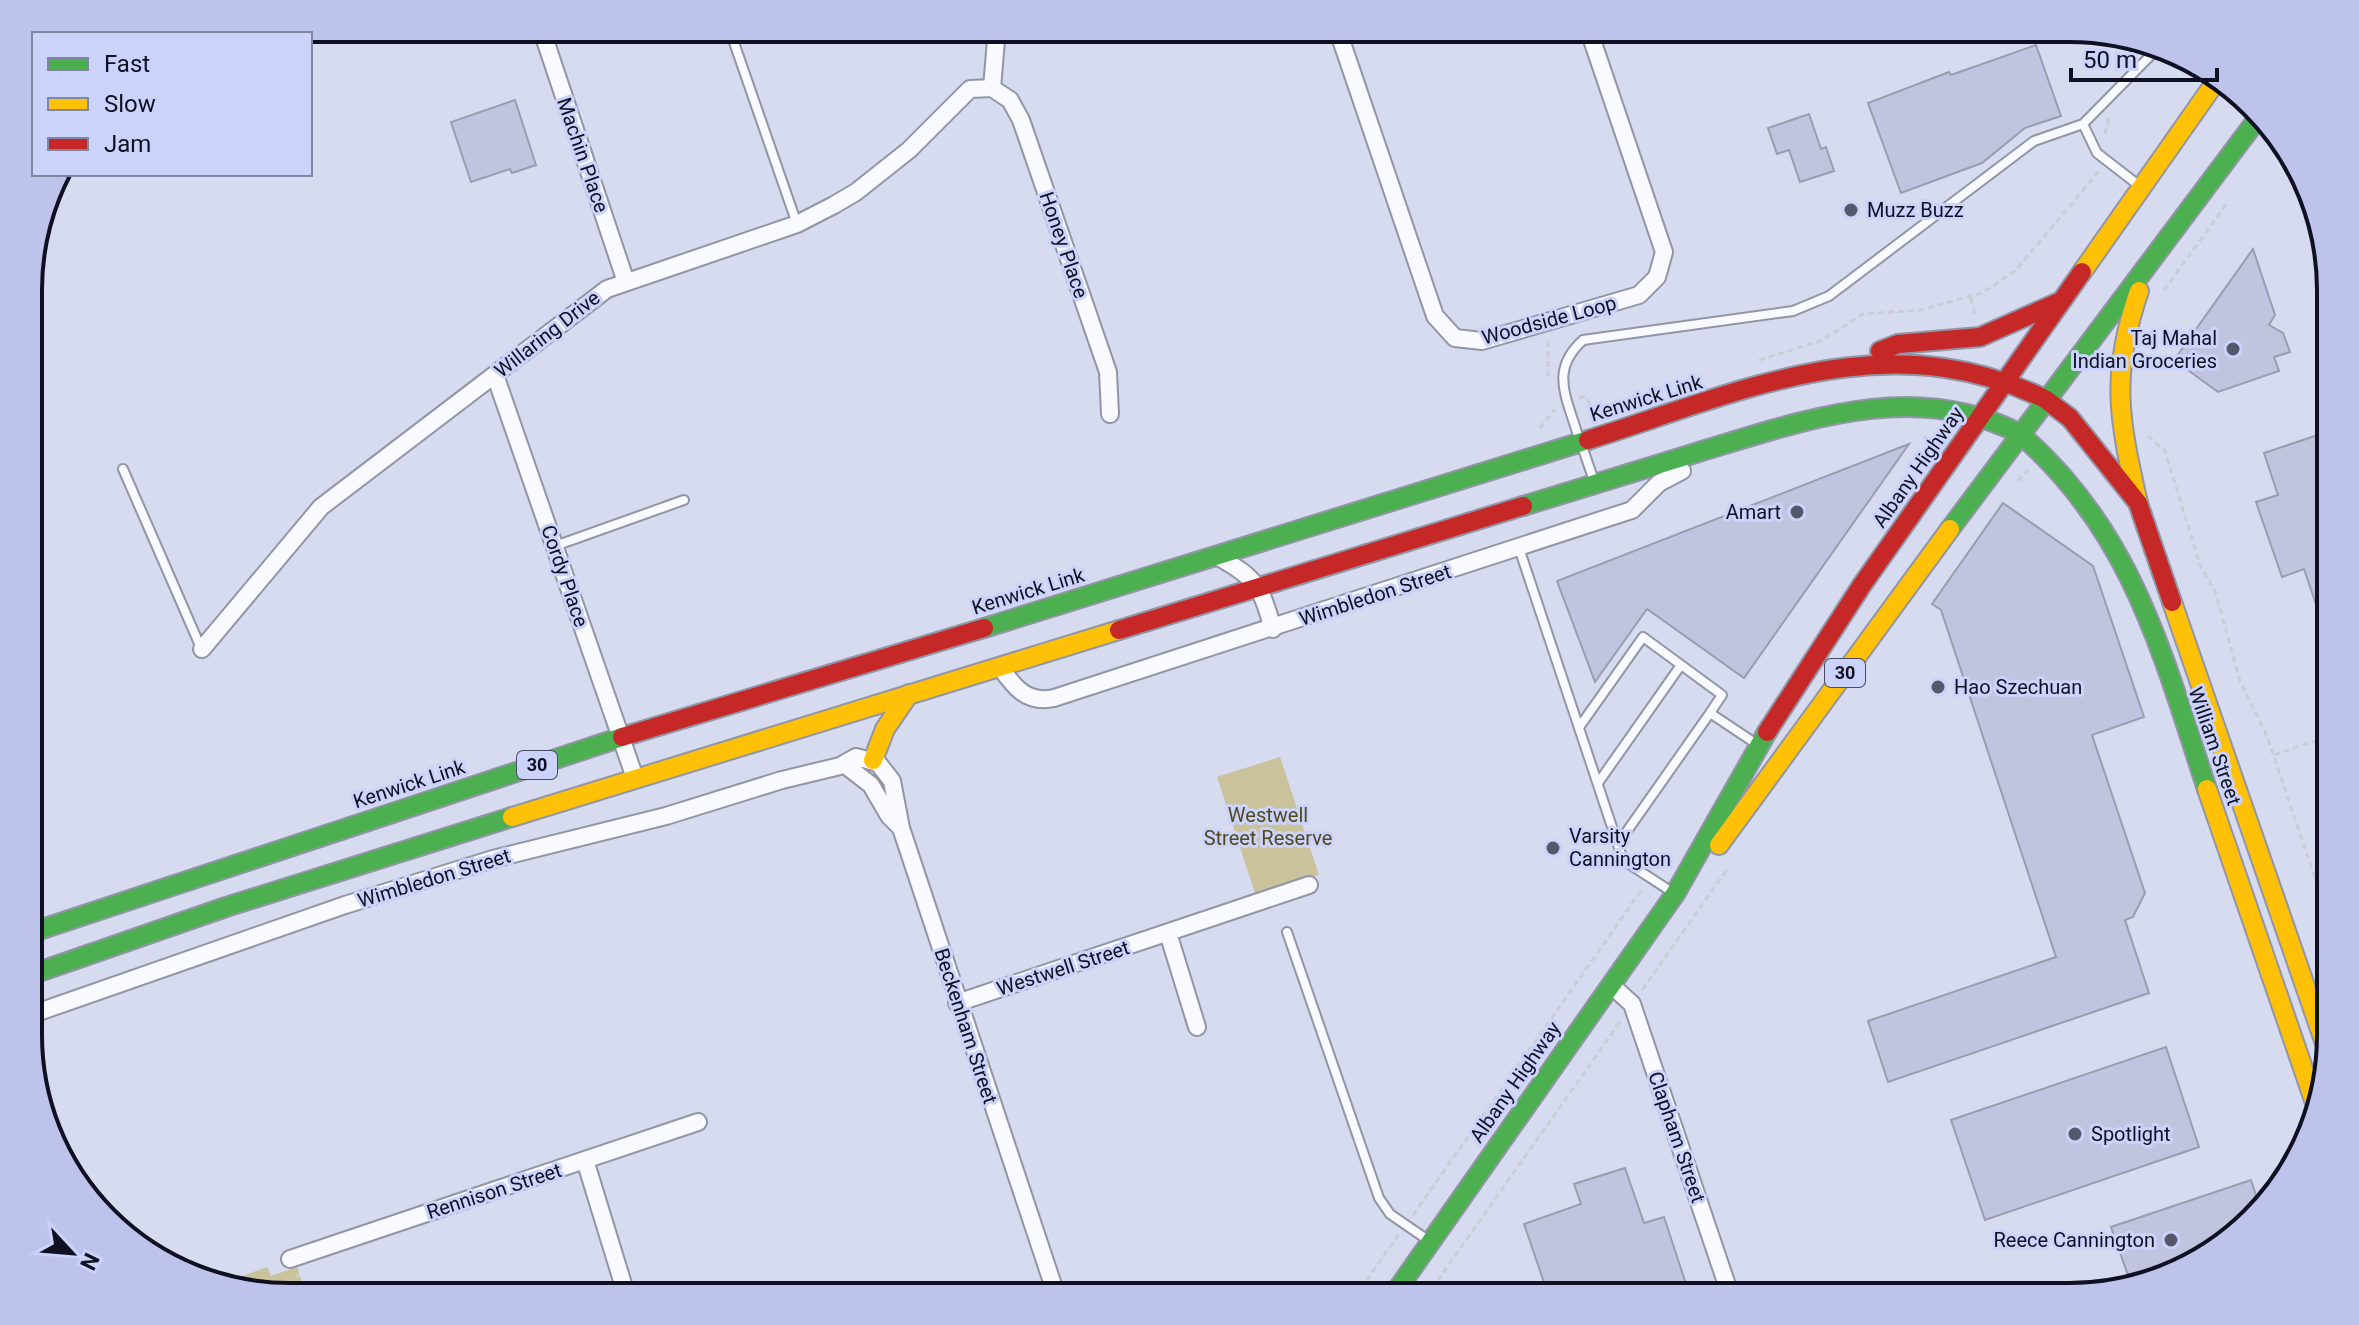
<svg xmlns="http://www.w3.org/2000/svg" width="2359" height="1325" font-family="Roboto,sans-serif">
	<rect width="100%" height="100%" fill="#d6dbf0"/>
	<path fill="#cac29a" d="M 1280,757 L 1319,875 L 1256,896 L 1217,777 Z
		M 267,1267 L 271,1276 L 297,1267 L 307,1297 L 290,1297 L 229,1281 Z"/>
	<path fill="#c0c4de" stroke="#9a9daf" stroke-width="2" d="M 2036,45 L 2061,116 L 2025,128 L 1982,163 L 1901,193 L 1868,103 L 1949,72 L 1951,75 Z
		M 515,100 L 536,165 L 512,173 L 510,169 L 471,182 L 451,122 Z
		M 1809,114 L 1821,149 L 1826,147 L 1834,171 L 1800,182 L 1789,150 L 1777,154 L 1768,128 Z
		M 2253,249 L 2275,315 L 2269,325 L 2283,333 L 2290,352 L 2274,357 L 2279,371 L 2218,392 L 2178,363 L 2177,356 Z
		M 2330,431 L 2330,639 L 2328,640 L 2304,569 L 2282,577 L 2256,502 L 2278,495 L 2264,453 Z
		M 1909,444 L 1744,678 L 1647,609 L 1595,682 L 1557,581 Z
		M 2003,503 L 2093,566 L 2144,717 L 2092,735 L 2145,893 L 2133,917 L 2125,920 L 2149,993 L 1888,1082 L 1868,1021 L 2056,957 L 1941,610 L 1932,604 Z
		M 2166,1047 L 2199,1147 L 1985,1220 L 1951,1120 Z
		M 1625,1168 L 1644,1223 L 1664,1217 L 1686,1284 L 1649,1297 L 1549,1297 L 1524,1224 L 1581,1204 L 1574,1184 Z
		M 2251,1180 L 2259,1205 L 2214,1253 L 2130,1281 L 2111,1227 Z"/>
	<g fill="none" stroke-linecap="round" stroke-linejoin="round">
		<g stroke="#9195a6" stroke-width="12">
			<path id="lane" d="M 729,28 L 797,224
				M 2083,124 L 2097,153 L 2137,184
				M 1578,436 C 1567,397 1549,371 1583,340 L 1793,311 L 1829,296 L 2034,141 L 2083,124 L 2155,51
				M 1583,449 L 1593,478
				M 123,469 L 201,648
				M 555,546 L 684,500
				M 1519,548 L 1623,860 L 1672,892
				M 1580,726 L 1643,637 L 1722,695 L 1710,713
				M 1598,783 L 1681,665
				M 1618,844 L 1710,713 L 1755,743
				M 1287,932 L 1379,1198 L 1390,1214 L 1425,1238"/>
		</g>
		<g stroke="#9195a6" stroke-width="20">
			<path id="street" d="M 541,28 L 626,282
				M 1337,28 L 1435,316 L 1455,338 L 1482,341 L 1639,295 L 1657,277 L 1664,252 L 1588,28
				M 992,88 L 1010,100 L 1021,120 L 1108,372 L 1110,414
				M 992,88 L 997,28
				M 495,375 L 635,778
				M 1220,558 C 1258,579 1261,588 1273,629
				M 202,649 L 321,507 L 607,289 L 797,224 L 834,205 L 856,192 L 909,150 L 970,89 L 992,88
				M 1000,667 C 1014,687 1027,704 1054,698 L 1632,510 L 1659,483 L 1682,471
				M 844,764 L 871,785 L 889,816 L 901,828
				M 1168,933 L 1197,1027
				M 1611,985 L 1632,1004 L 1731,1297
				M 957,1003 L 1309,885
				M 30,1015 L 345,905 L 493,859 L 666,816 L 782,780 L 840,766 L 856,757 L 878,763 L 892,781 L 901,828 L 1057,1297
				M 585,1160 L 627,1297
				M 290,1259 L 698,1122"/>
		</g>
		<g stroke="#9195a6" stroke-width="22">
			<path id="fast" d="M 2020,434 C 2132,531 2162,653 2207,789
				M 1523,506 C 1582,488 1641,470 1699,452 C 1805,420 1915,379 2020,434
				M 1950,529 L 2258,118
				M 984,628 L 1588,440
				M 30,933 L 622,737
				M 30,975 L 226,907 L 512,817
				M 1392,1297 L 1675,894 L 1767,732"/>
		</g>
		<g stroke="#9195a6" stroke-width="22">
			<path id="slow" d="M 2082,272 L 2217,80
				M 2138,503 C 2119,419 2110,375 2139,291
				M 2172,602 L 2329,1055
				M 873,760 L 885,729 L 909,694
				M 2207,789 L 2315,1103
				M 512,817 L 1119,630
				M 1719,845 L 1950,529"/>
		</g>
		<g stroke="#9195a6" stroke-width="22">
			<path id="jam" d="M 1880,351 L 1898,344 L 1980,337 L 2059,302
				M 2045,399 L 2070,418 L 2138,503 L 2172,602
				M 1588,440 C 1743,391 1886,322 2045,399
				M 1119,630 L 1523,506
				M 1767,732 L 1862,585 L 2082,272
				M 622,737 L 984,628"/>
		</g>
		<path stroke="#cccdd4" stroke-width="3" stroke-dasharray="6 4" stroke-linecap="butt" d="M 2165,62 L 2172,55
			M 2105,134 L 2109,118
			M 2164,290 L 2228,202
			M 1971,298 L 1975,314
			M 1548,341 L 1548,376
			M 1759,360 L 1821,341 L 1863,314 L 1921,310 L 1982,293 L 2015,271 L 2100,170
			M 1579,398 L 1585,396 L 1591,406 L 1602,408 L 1614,404
			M 1540,428 L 1555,409
			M 1924,436 L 1932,446
			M 2148,436 L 2165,451 L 2200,565 L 2215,591 L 2240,681 L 2267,736 L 2320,893
			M 2018,481 L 2028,470
			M 2330,631 L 2330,642
			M 2274,755 L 2330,736
			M 1657,868 L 1666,855
			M 1642,990 L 1728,868
			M 1413,1215 L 1643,888
			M 296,1297 L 300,1281 L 297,1274
			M 1355,1297 L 1399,1234
			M 1426,1297 L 1620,1022"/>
		<use href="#lane" stroke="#f9fafd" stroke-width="8"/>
		<use href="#street" stroke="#f9fafd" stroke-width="16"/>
		<use href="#fast" stroke="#4caf50" stroke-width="18"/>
		<use href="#slow" stroke="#ffc107" stroke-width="18"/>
		<use href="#jam" stroke="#c62828" stroke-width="18"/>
	</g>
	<g fill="#55586a" stroke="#ccd3fb" stroke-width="3">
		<circle cx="1851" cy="210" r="8"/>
		<circle cx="2233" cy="349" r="8"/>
		<circle cx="1797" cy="512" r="8"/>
		<circle cx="1938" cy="687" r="8"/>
		<circle cx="1553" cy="848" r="8"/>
		<circle cx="2075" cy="1134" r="8"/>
		<circle cx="2171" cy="1240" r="8"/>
	</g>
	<g text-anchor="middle" stroke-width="6" stroke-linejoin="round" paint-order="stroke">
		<g fill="#ccd3fb" stroke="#484b63" stroke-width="2">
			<rect x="1825" y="659" width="40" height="28" rx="6"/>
			<rect x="517" y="751" width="40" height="28" rx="6"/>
		</g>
		<g font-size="18" font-weight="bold" fill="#0f1122">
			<text x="1845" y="679">30</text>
			<text x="537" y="771">30</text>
		</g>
		<g font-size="20" fill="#0f1122" stroke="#ccd3fb">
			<text transform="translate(583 155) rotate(71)" y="7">Machin Place</text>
			<text transform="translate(1064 245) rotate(71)" y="7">Honey Place</text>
			<text transform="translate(1549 320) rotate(-15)" y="7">Woodside Loop</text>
			<text transform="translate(547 334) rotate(-38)" y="7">Willaring Drive</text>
			<text transform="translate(1646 398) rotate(-17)" y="7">Kenwick Link</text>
			<text transform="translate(1918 467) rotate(-55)" y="7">Albany Highway</text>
			<text transform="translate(565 576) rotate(71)" y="7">Cordy Place</text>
			<text transform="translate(1028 591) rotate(-17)" y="7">Kenwick Link</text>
			<text transform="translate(1375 595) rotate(-18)" y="7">Wimbledon Street</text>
			<text transform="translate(2215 746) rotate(71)" y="7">William Street</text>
			<text transform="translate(409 784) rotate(-18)" y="7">Kenwick Link</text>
			<text transform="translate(434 878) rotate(-17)" y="7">Wimbledon Street</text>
			<text transform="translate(1063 968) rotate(-18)" y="7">Westwell Street</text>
			<text transform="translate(966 1026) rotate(72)" y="7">Beckenham Street</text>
			<text transform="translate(1515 1082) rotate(-55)" y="7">Albany Highway</text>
			<text transform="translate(1677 1137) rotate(71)" y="7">Clapham Street</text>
			<text transform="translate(494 1191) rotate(-18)" y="7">Rennison Street</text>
		</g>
		<g font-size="20" fill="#0f1122" stroke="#ccd3fb" text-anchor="start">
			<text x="1867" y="217">Muzz Buzz</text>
			<text x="2217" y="345" text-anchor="end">Taj Mahal<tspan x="2217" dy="23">Indian Groceries</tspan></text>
			<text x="1781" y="519" text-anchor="end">Amart</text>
			<text x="1954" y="694">Hao Szechuan</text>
			<text x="1569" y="843">Varsity<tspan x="1569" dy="23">Cannington</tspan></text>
			<text x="2091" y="1141">Spotlight</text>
			<text x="2155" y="1247" text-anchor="end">Reece Cannington</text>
		</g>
		<g font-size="20" fill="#51481e" stroke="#ccd3fb">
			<text x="1268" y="822">Westwell<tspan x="1268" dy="23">Street Reserve</tspan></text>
		</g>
	</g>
	<path d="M0 0H2359V1325H0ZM290 42H2069A248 248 0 0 1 2317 290V1035A248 248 0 0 1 2069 1283H290A248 248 0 0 1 42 1035V290A248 248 0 0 1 290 42Z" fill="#bdc3ea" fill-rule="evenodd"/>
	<path fill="none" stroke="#0f1122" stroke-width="4" d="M290 42H2069A248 248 0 0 1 2317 290V1035A248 248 0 0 1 2069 1283H290A248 248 0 0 1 42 1035V290A248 248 0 0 1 290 42Z"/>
	<rect x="32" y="32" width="280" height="144" fill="#ccd3fb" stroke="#8085a4" stroke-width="2"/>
	<rect x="48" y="58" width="40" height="12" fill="#4caf50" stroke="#8085a4" stroke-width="2"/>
	<text x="104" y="72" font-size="24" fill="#0f1122">Fast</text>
	<rect x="48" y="98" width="40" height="12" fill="#ffc107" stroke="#8085a4" stroke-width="2"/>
	<text x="104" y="112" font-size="24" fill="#0f1122">Slow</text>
	<rect x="48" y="138" width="40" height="12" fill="#c62828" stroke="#8085a4" stroke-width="2"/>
	<text x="104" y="152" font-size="24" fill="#0f1122">Jam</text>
	<g transform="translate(72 1253) rotate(116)" stroke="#ccd3fb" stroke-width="6" paint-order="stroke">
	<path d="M0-6L14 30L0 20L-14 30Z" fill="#0f1122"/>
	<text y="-12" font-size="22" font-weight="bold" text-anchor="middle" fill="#0f1122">N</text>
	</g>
	<path d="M2071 68v12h146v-12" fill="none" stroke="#0f1122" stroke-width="4"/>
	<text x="2083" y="68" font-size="24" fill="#0f1122" stroke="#ccd3fb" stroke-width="6" paint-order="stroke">50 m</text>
</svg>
